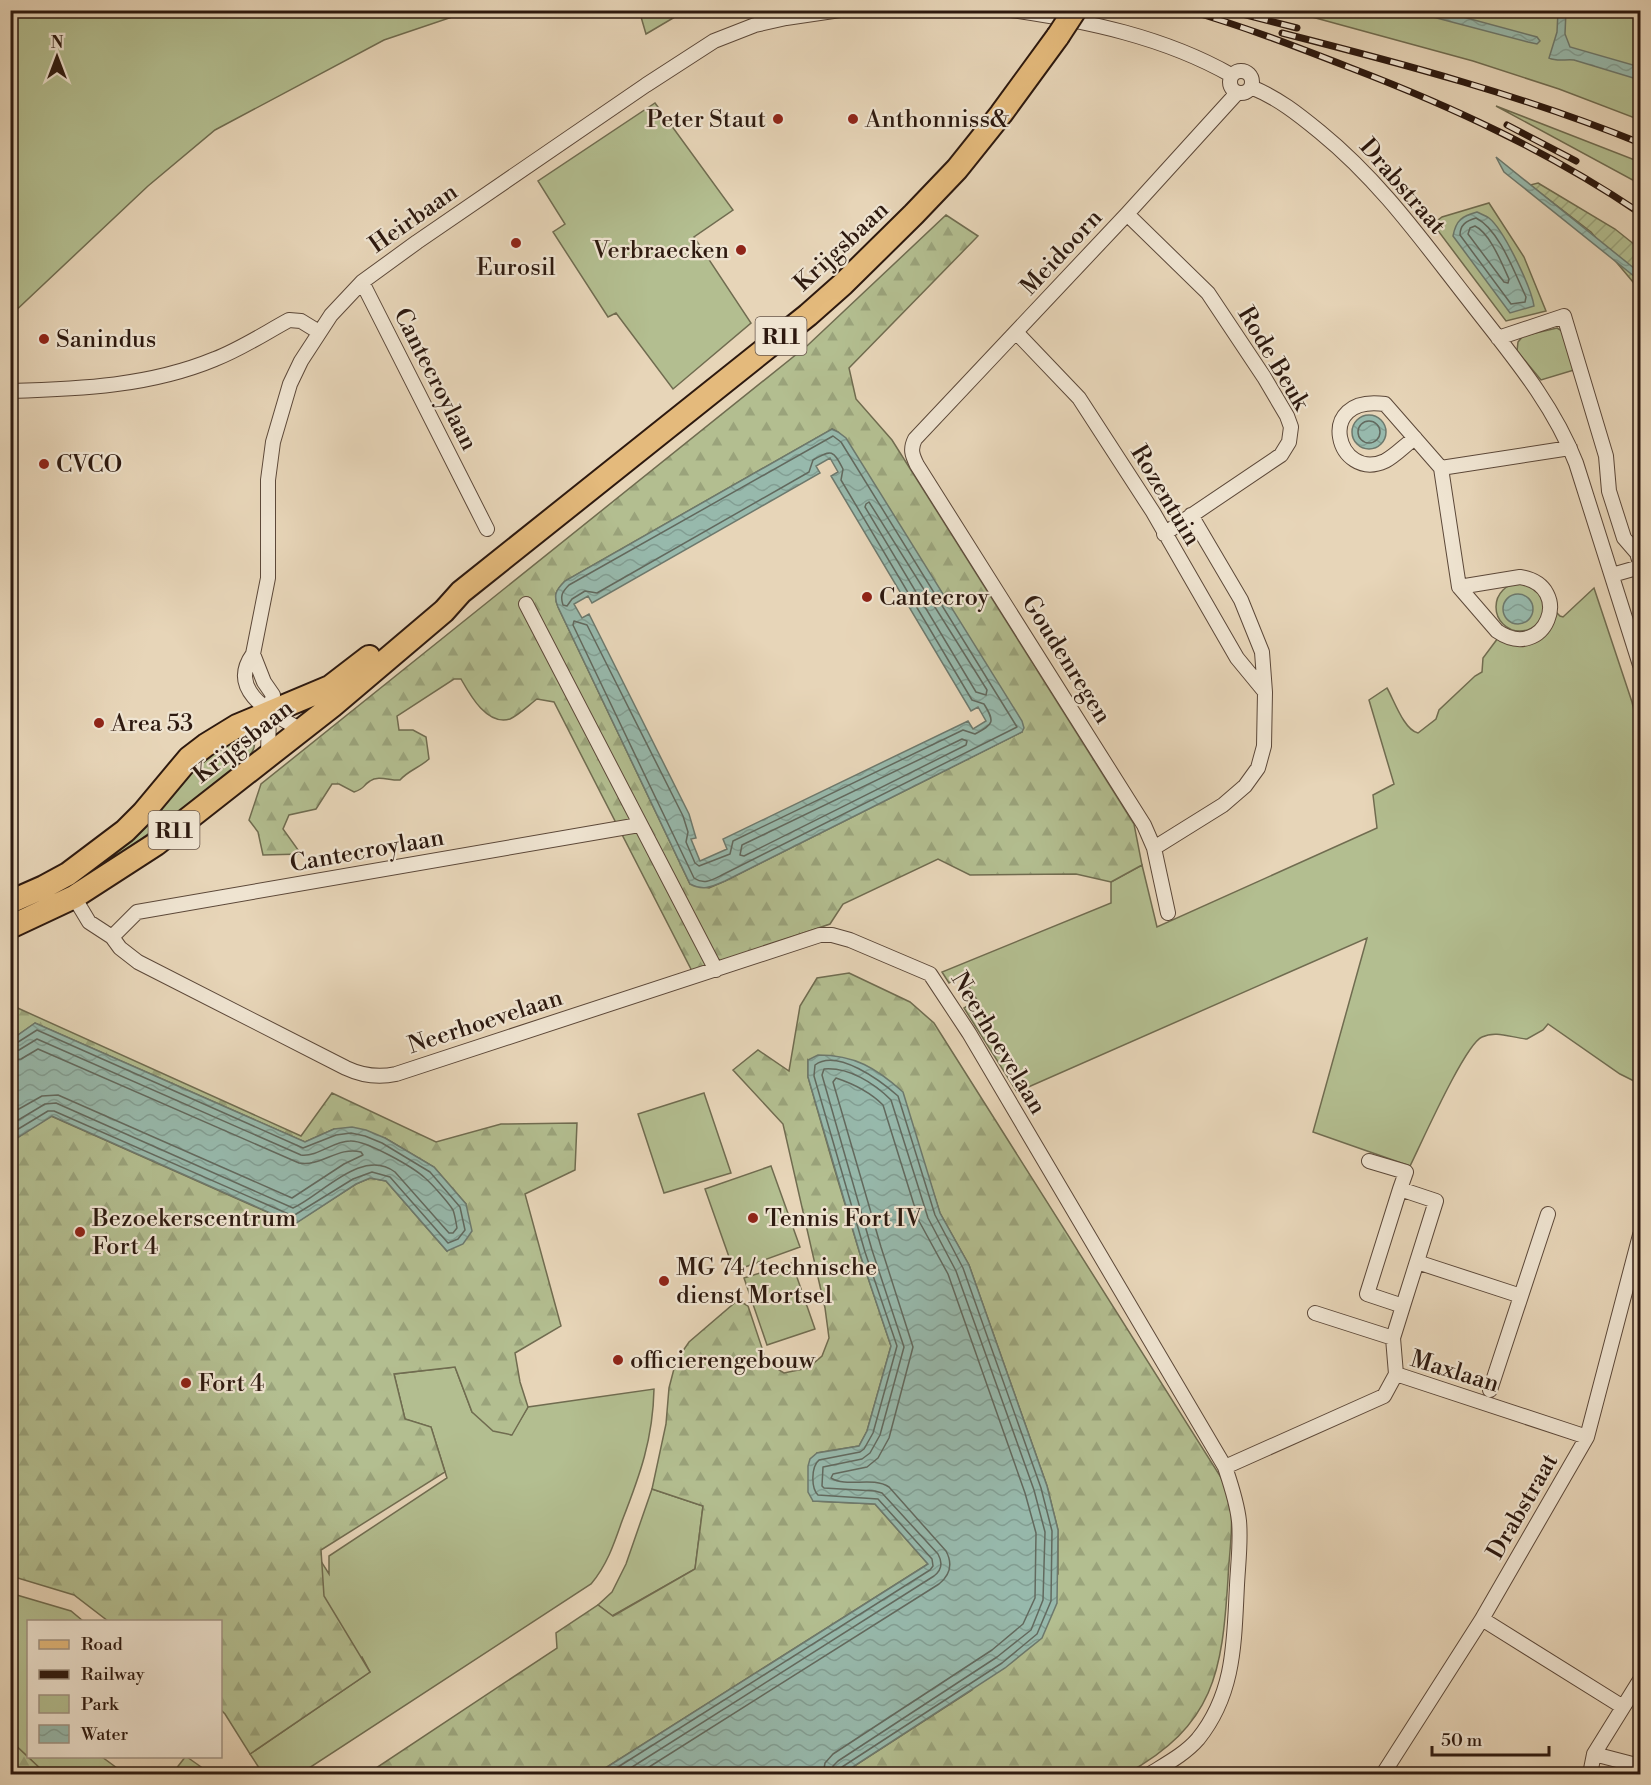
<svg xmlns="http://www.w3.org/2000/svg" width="1651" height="1785" font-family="'Libre Bodoni',serif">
	<defs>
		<pattern id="forest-firs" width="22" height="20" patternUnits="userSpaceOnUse" patternTransform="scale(1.5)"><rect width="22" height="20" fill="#b3be90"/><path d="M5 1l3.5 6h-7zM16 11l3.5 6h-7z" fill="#9aa37b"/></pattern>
		<pattern id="garden-furrows" width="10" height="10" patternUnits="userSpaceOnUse" patternTransform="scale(1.5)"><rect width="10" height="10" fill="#b3be90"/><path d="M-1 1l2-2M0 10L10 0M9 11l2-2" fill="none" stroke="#9aa37b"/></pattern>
		<pattern id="water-waves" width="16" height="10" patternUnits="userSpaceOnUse" patternTransform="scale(1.5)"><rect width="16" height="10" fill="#97b9ac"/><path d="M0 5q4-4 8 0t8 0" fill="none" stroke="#829e93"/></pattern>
	</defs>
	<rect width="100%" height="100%" fill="#e7d5b8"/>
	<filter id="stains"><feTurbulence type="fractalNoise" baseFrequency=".00333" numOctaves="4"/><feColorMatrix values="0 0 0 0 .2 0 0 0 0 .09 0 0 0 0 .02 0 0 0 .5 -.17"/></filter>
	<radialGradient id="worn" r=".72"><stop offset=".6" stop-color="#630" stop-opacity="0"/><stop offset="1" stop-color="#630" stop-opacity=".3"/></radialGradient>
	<path fill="#b3be90" stroke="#706c50" stroke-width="1.5" d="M 11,10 L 470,10 L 470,11 L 384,40 L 215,130 L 148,186 L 11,315 Z
		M 639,10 L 685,10 L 685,11 L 646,34 Z
		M 1290,11 L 1640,11 L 1640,120 L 1559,89 L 1473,61 Z
		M 655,103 L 733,210 L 694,237 L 751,323 L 673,389 L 616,313 L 608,317 L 553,232 L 565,224 L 538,181 Z
		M 1496,106 L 1640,162 L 1640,184 Z
		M 1489,203 L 1524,257 L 1546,311 L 1506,321 L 1433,224 L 1442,217 Z
		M 1557,328 L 1562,331 L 1574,370 L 1541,380 L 1517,351 L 1518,342 L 1523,336 Z
		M1496 607a24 24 0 1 1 48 0a24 24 0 1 1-48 0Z
		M 1594,588 L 1632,702 L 1640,737 L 1640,1084 L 1620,1074 L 1548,1024 L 1543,1030 L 1527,1039 C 1512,1038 1496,1030 1482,1037 C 1465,1044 1421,1144 1410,1166 L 1313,1132 L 1367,938 L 1017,1092 L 964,1008 L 977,1000 L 962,975 L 949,983 L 942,972 L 1111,903 L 1111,882 L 1142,865 L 1157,927 L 1377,828 L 1373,795 L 1394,784 L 1369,700 L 1387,688 C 1394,700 1404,730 1418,733 L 1436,719 L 1439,710 L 1475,676 L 1482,672 L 1483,658 L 1498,638 L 1514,644 L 1555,611 L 1560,616 L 1563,617 Z
		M 245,732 C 256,738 257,746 250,755 L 178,812 L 111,861 L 60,896 L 11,920 L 11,914 L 28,907 L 194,761 Z
		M 704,1093 L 731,1173 L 664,1193 L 638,1114 Z
		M 771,1166 L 800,1247 L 734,1271 L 705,1189 Z
		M 792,1263 L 815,1329 L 767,1345 L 744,1278 Z
		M 455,1367 L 472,1412 L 511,1435 L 528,1407 L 654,1389 C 653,1439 640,1475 622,1521 C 614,1544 607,1565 591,1584 L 300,1774 L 263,1774 L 250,1754 L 370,1672 L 362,1657 L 346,1666 L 293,1517 L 329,1574 L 329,1556 L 447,1478 L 431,1427 L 405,1419 L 394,1374 Z
		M 652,1489 L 703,1506 L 695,1569 L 612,1616 L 598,1605 L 612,1592 L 626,1564 Z
		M 10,1593 L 71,1611 L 83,1621 L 28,1622 L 28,1756 L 102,1757 L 125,1774 L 46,1774 L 11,1741 Z
		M 186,1756 L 187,1757 L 211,1774 L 172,1774 Z"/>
	<path fill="url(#forest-firs)" stroke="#706c50" stroke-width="1.5" fill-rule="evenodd" d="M 946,215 L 978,236 L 849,368 L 856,399 L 892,440 L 1134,824 L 1142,865 L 1111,882 L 1076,874 L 970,875 L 938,859 L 843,904 L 830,924 L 692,971 L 554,702 L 537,699 C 529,705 519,715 510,719 C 487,726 470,695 461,679 L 454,679 L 397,716 L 399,730 L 413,730 L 426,737 L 429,759 C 419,768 409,770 400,780 C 391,781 378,775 370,781 C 362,786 366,788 354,792 L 339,784 L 332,784 L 316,809 L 289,815 L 283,829 L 301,854 L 263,855 L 258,832 L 249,820 L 261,784 L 808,345 ZM 832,429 L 838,432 L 1022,732 L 725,881 L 709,888 L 690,884 L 558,607 C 553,595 556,590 565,581 Z
		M 849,973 L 910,1002 L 934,1023 L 1222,1479 C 1224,1486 1228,1493 1230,1501 C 1234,1525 1229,1554 1228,1579 C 1222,1672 1215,1725 1126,1774 L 842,1774 L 972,1690 L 1058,1574 L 1058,1530 L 1047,1486 L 969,1265 L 940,1213 L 927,1173 L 808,1060 L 808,1077 L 833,1164 L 860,1254 L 891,1346 L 867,1431 L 859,1446 L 817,1453 L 813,1501 L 875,1504 L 928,1564 L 596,1774 L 367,1774 L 557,1648 L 556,1633 L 598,1605 L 613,1616 L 695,1569 L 703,1506 L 652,1489 L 666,1424 L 669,1388 L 676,1361 L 689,1342 L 738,1300 L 748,1306 L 767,1363 L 784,1373 L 808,1368 L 822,1356 L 829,1338 L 825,1308 L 783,1124 L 733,1070 L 758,1050 L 789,1071 L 800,1006 L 817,978 Z
		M 11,1005 L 301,1136 L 332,1093 L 436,1142 L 501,1124 L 577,1123 L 575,1170 L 525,1194 L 561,1326 L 515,1353 L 520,1382 L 528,1407 L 512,1435 L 493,1431 L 472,1412 L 455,1367 L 394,1374 L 405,1419 L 431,1427 L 445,1472 L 321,1550 L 324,1596 L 370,1672 L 250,1754 L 225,1714 L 221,1710 L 220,1622 L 108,1621 L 74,1595 L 11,1576 L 10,1142 L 51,1116 L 294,1224 L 356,1184 L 370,1178 L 386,1181 L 447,1251 L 466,1204 L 434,1167 L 385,1138 L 334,1129 L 305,1142 L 35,1023 L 11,1040 Z
		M 11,1741 L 46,1774 L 11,1774 Z"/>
	<path fill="url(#garden-furrows)" stroke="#706c50" stroke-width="1.5" d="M 1538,183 L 1615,229 L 1640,249 L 1640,294 L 1633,282 L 1591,232 L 1530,185 Z"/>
	<path fill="url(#water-waves)" stroke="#6d796d" stroke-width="1.5" fill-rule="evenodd" d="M 1410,11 L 1441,11 L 1537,37 L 1540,41 L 1537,44 L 1528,42 Z
		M 1558,11 L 1566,11 L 1565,34 L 1570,47 L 1640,67 L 1640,80 L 1574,60 C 1565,59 1558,62 1549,58 L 1557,32 Z
		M 1496,157 L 1640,273 L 1640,281 L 1504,172 Z
		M 1477,212 C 1481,214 1486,216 1489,218 C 1504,230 1531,287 1534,306 L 1510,313 L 1453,236 C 1456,220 1462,216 1477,212 Z
		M1352 432a17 17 0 1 1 34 0a17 17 0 1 1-34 0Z
		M 832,429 L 838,432 L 846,438 L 1022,721 L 1024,728 L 1022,732 L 725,881 C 711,887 703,891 690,884 L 558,607 C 553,595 556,590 565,581 ZM 830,458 L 838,472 L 831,476 L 971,711 L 978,707 L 986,721 L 973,729 L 968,721 L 723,839 L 727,849 L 700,861 L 691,839 L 696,838 L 689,814 L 589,614 L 582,618 L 574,604 L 588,596 L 592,603 L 820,473 L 816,466 Z
		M1503 609a15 15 0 1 1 30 0a15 15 0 1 1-30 0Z
		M 35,1023 L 305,1142 L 334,1129 L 352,1127 L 366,1130 L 385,1138 L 434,1167 L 466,1204 L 472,1231 L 463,1244 L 447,1251 L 386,1181 L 370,1178 L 356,1184 L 295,1224 L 52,1116 L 11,1142 L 11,1040 Z
		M 818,1055 C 855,1055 876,1068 903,1092 L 940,1213 L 969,1265 L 1047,1486 L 1058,1530 L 1057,1603 L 1042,1638 L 1005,1668 L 842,1774 L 596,1774 L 928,1564 L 875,1504 L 813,1501 L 808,1492 L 808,1466 L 810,1459 L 817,1453 L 859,1446 L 867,1431 L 891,1346 L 860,1254 L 808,1077 L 808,1060 Z"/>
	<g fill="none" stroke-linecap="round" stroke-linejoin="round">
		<path stroke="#62695e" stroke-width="1.5" d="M 1476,218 C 1499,229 1515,274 1526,297 L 1525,302 L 1511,304 L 1460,235 C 1460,225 1466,221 1476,218 Z
			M 1475,226 C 1490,233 1502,264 1509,279 L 1508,283 L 1504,282 L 1468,234 L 1470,228 Z
			M1358 432a11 11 0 1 1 22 0a11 11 0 1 1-22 0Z
			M 833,436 L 841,442 L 1017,727 L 722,875 C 712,880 704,885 694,878 L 573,625 L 574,621 L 587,625 L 683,816 L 688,832 L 686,842 L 695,863 L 699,866 L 730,854 L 733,841 L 963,730 L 975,734 C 994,724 995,722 984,704 L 972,700 L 841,480 L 843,469 C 833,450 832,449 813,460 L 809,472 L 597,593 L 585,591 L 572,599 L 567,606 L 563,605 C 560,596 562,592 569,585 Z
			M 869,502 L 987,690 L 986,695 L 976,692 L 865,507 L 866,504 Z
			M 962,739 L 967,741 L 966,745 L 744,856 L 740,855 L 742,845 Z
			M 10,1044 L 15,1044 L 37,1030 L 303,1148 L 336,1135 L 351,1133 L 365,1136 L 382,1143 L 430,1172 L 460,1207 L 465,1230 L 458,1239 L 448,1243 L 390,1177 L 372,1172 L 353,1179 L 293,1216 L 54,1111 L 48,1111 L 10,1134
			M 10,1052 L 19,1050 L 37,1039 L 301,1155 C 318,1157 333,1141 350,1141 C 366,1140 413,1167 425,1178 C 432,1184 448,1202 453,1210 C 455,1215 456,1223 457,1228 L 453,1233 L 449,1233 L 395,1172 C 362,1147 322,1195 293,1208 L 56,1103 L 45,1104 L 10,1125
			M 10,1061 L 21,1059 L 38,1049 L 299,1163 C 321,1167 338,1146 361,1152 L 363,1155 L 344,1164 L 292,1198 L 58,1095 L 42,1096 L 10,1114
			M 607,1774 L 930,1570 L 933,1566 L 932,1559 L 878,1499 L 818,1495 C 811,1488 811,1467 819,1460 L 860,1452 L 864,1449 L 873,1433 L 897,1346 L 865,1252 L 814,1076 L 815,1065 C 837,1048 881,1081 898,1096 L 935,1215 L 963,1268 L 1041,1488 L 1052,1531 L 1051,1601 L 1037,1634 L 1002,1663 L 842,1767 L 839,1774
			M 621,1774 L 934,1576 C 942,1570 943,1563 938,1554 L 882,1493 L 875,1491 L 824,1488 L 822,1486 L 823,1467 L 862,1459 L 870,1453 L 880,1435 L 904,1347 L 872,1250 L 822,1075 L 824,1069 C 849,1067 874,1083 891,1100 L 928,1218 L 956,1271 L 1034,1490 L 1045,1532 L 1043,1600 L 1031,1630 L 997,1657 L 838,1761 L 833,1766 L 832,1774
			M 638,1774 L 939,1584 C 950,1575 953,1564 946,1551 L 889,1487 C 872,1476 847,1488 831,1478 L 833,1474 L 867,1467 L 878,1458 L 889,1438 L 913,1347 L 881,1247 L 833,1082 L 836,1078 C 854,1084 870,1092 883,1105 L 919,1221 L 948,1274 L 1025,1493 L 1036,1533 L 1035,1598 L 1023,1624 L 992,1650 L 833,1754 L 825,1763 L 823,1774"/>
		<g stroke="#5c4839" stroke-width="16">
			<path id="minor" d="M 1011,10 C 1087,21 1164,37 1231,75
				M1230 82a11 11 0 1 1 22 0a11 11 0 1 1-22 0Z
				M 1251,87 C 1278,98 1298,114 1320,132 C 1380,181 1421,239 1468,299 C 1508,351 1552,401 1576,463 L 1640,665
				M 1127,214 L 1208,293 L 1264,377 L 1287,416 L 1291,427 L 1289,442 L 1281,455 L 1164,534
				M 362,282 L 487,529
				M 1016,332 L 1079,398 L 1153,512 L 1237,658 L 1265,692
				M 1498,338 L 1564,316 L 1606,456 L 1609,491 L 1624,538 L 1637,553 L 1640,563
				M 10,391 C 81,389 150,386 215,359 C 241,349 265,333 289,320 L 301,321 L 319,332
				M 1415,438 C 1405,445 1395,456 1385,461 C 1337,483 1313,394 1385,404 L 1441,468 L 1570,448
				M 1441,468 L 1459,587 L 1497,631 C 1545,664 1576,586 1520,577 L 1459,587
				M 1612,575 L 1640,567
				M 526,604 L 716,970
				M 253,654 L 264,682 L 273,695 L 269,712 L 268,756
				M 301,730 C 274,714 226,692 253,654 L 268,578 L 268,480 L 273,442 L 290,384 L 301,361 L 331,315 L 362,282 L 417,242 L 646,85 L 714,41 L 755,25 L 786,18 L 840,10
				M 1154,848 L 1223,805 L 1245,786 L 1258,768 L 1264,746 L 1265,692 L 1262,652 L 1241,600 L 1191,515
				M 74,897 L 89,922 L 112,937 L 120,948 L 138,962 L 346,1068 C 363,1076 378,1078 396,1074 L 820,935 L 832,935 L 850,940 L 930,974 L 969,1033 L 1225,1467 C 1231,1485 1237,1502 1239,1521 C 1241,1542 1238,1564 1237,1585 C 1234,1642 1235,1693 1198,1739 C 1185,1754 1166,1764 1150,1774
				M 1168,913 L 1154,848 L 1144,825 L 917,465 C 912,455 910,449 915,439 L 1127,214 L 1237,93
				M 112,937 L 137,912 L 639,825
				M 1369,1161 L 1406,1172 L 1400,1189 L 1436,1201 L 1403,1306
				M 1417,1262 L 1521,1296
				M 1315,1313 L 1393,1338 L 1403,1306 L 1367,1294 L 1400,1189
				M 1393,1338 L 1396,1374
				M 1396,1374 L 1587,1437
				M 1490,1390 L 1548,1214
				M 1225,1467 L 1384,1396 L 1396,1374
				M 1482,1619 L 1623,1707
				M 1594,1754 L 1640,1766
				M 1383,1774 L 1482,1619 L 1587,1437 L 1640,1235
				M 1590,1774 L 1594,1754 L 1640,1680"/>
		</g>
		<g stroke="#2d190f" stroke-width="26">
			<path id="primary" d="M 10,902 L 44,887 L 68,874 L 125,831 L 143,813 L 189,758 L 206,745 L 237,726 L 330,687 L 369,657
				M 10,927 L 74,897 L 156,844 L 332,706 L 444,611 L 461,592 L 808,315 L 843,284 L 914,214 L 957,169 L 1001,114 L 1058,36"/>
		</g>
		<use href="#minor" stroke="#efe4d1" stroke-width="14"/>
		<use href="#primary" stroke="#e4ba7c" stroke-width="22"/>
		<g stroke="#2d190f" stroke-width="7">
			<path id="rail" d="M 1187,10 C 1243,26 1297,47 1351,68 C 1453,107 1550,152 1640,213
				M 1227,10 L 1297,28
				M 1282,33 C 1404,64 1524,96 1640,143
				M 1507,125 L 1576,161"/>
		</g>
		<use href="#rail" stroke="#efe4d1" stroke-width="4.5" stroke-dasharray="14" stroke-linecap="butt"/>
		<g stroke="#2d190f" stroke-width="26" stroke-linecap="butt">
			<path id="primary-bridge" d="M 1058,36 L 1075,10"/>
		</g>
		<use href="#primary-bridge" stroke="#e4ba7c" stroke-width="22"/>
	</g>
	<g fill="#8f2418" stroke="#efe4d1" stroke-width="2">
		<circle cx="778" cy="119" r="6"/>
		<circle cx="853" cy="119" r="6"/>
		<circle cx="516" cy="243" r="6"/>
		<circle cx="741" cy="250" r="6"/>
		<circle cx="44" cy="339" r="6"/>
		<circle cx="44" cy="464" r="6"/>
		<circle cx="867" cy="597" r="6"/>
		<circle cx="99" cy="723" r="6"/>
		<circle cx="753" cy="1218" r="6"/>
		<circle cx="80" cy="1232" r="6"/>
		<circle cx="664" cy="1281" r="6"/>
		<circle cx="618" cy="1360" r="6"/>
		<circle cx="186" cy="1383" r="6"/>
	</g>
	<g text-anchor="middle" stroke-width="4.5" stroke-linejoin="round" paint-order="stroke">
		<g fill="#efe4d1" stroke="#675649" stroke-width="1.5">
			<rect x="755.5" y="317" width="51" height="38" rx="4.5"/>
			<rect x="148.5" y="811" width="51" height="38" rx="4.5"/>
		</g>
		<g font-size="22" font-weight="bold" fill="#2d190f">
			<text x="781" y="344">R11</text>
			<text x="174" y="838">R11</text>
		</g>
		<g font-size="24" fill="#2d190f" stroke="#efe4d1" text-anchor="start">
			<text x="766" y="127" text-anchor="end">Peter Staut</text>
			<text x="865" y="127">Anthonniss&amp;</text>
			<text x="729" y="258" text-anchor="end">Verbraecken</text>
			<text x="516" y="275" text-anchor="middle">Eurosil</text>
			<text x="56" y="347">Sanindus</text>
			<text x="56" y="472">CVCO</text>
			<text x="879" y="605">Cantecroy</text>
			<text x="111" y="731">Area 53</text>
			<text x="92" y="1226">Bezoekerscentrum<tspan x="92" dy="28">Fort 4</tspan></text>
			<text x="765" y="1226">Tennis Fort IV</text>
			<text x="676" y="1275">MG 74 / technische<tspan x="676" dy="28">dienst Mortsel</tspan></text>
			<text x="630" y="1368">officierengebouw</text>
			<text x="198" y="1391">Fort 4</text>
		</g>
		<g font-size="24" fill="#2d190f" stroke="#efe4d1">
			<text transform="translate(1403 186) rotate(49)" y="8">Drabstraat</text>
			<text transform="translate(413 218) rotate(-35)" y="8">Heirbaan</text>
			<text transform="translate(841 246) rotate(-43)" y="8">Krijgsbaan</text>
			<text transform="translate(1061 252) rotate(-47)" y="8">Meidoorn</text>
			<text transform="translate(1274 358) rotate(59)" y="8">Rode Beuk</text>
			<text transform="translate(436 379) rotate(63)" y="8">Cantecroylaan</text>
			<text transform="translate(1166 495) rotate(59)" y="8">Rozentuin</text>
			<text transform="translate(1067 659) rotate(58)" y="8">Goudenregen</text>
			<text transform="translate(243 741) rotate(-38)" y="8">Krijgsbaan</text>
			<text transform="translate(367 850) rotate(-10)" y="8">Cantecroylaan</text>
			<text transform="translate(485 1021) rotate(-18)" y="8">Neerhoevelaan</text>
			<text transform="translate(999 1043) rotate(59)" y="8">Neerhoevelaan</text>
			<text transform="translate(1455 1371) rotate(17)" y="8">Maxlaan</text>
			<text transform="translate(1522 1506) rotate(-60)" y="8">Drabstraat</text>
		</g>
	</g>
	<rect width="1651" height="1785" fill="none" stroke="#e7d5b8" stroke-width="36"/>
	<rect x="12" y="12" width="1627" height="1761" fill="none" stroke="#2d190f" stroke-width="3"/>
	<rect x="18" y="18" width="1615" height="1749" fill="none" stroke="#2d190f" stroke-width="1.5"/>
	<rect x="27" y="1620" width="195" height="138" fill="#efe4d1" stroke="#a19383" stroke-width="1.5"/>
	<rect x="39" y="1640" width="30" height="9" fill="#e4ba7c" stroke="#a19383" stroke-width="1.5"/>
	<text x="81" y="1650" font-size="18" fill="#2d190f">Road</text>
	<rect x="39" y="1670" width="30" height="9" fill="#2d190f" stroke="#a19383" stroke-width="1.5"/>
	<text x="81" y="1680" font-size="18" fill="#2d190f">Railway</text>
	<rect x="39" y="1695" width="30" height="18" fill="#b3be90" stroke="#a19383" stroke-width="1.5"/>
	<text x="81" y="1710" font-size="18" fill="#2d190f">Park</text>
	<rect x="39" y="1725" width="30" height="18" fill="url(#water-waves)" stroke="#a19383" stroke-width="1.5"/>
	<text x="81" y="1740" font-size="18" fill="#2d190f">Water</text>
	<g transform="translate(57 57)" stroke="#efe4d1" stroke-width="4.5" paint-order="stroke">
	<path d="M0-4.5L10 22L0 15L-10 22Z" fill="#2d190f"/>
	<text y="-9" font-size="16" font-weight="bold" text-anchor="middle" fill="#2d190f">N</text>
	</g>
	<path d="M1432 1746v9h117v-9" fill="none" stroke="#2d190f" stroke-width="3"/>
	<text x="1441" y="1746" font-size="18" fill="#2d190f" stroke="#efe4d1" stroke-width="4.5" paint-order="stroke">50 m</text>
	<rect width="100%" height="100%" filter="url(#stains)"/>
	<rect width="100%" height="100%" fill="url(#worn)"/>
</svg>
